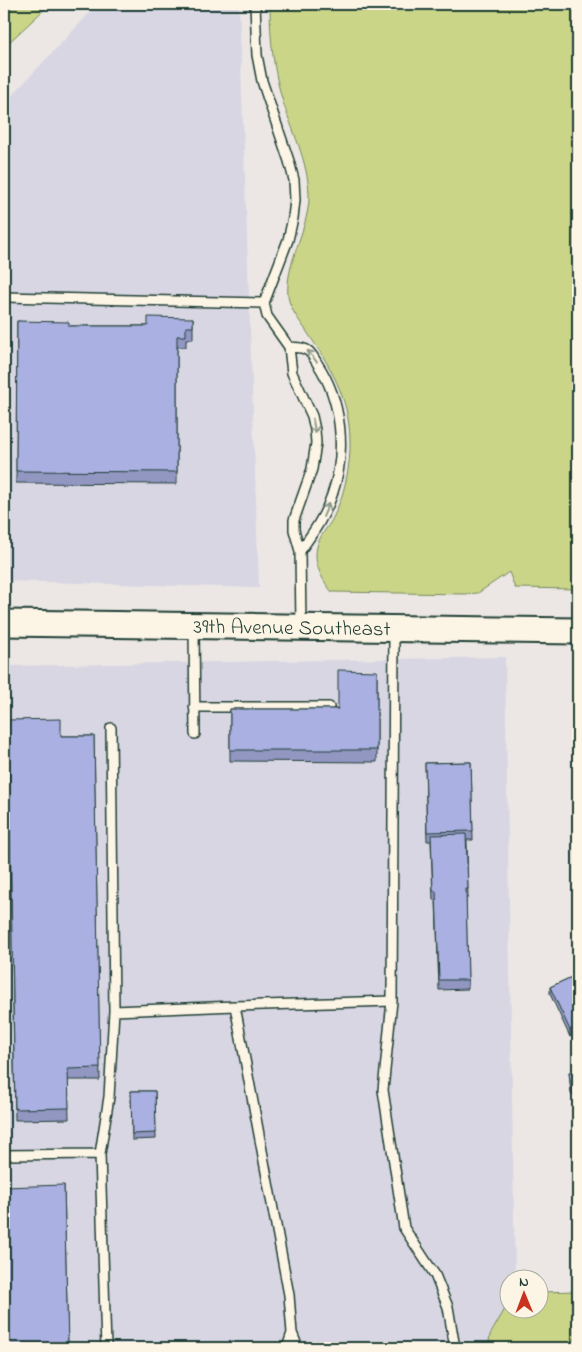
<svg xmlns="http://www.w3.org/2000/svg" width="582" height="1352" font-family="'Indie Flower',sans-serif">
	<rect width="100%" height="100%" fill="#ece7e4"/>
	<filter id="ink" filterUnits="userSpaceOnUse"><feTurbulence type="fractalNoise" baseFrequency=".02" numOctaves="2"/><feDisplacementMap in="SourceGraphic" scale="10" xChannelSelector="R" yChannelSelector="G"/><feConvolveMatrix kernelMatrix="1 2 1 2 8 2 1 2 1" color-interpolation-filters="sRGB"/></filter>
	<g filter="url(#ink)">
		<path fill="#d8d6e3" d="M 98,4 L 239,4 L 259,588 L 4,581 L 4,104 Z
			M 505,657 L 515,1279 L 510,1280 L 510,1310 L 516,1348 L 4,1348 L 4,666 Z"/>
		<path fill="#cad588" stroke="#74895e" d="M 4,4 L 50,4 L 4,47 Z
			M 270,4 L 578,4 L 578,589 L 515,588 L 509,572 L 478,593 L 466,594 L 332,592 C 322,580 313,563 317,547 C 319,537 327,528 332,520 C 344,497 351,466 350,439 C 349,397 330,366 307,332 C 300,321 290,310 288,296 C 285,264 307,232 309,200 C 310,167 294,135 284,105 C 273,71 270,39 270,4 Z
			M 578,1291 L 578,1348 L 488,1348 L 490,1335 L 509,1302 L 510,1310 L 540,1310 L 540,1292 Z"/>
		<g fill="none" stroke-linecap="round" stroke-linejoin="round">
			<g stroke="#1f3d34" stroke-width="12">
				<path id="lane" d="M 255,4 L 257,55 L 262,81 L 289,161 L 294,180 L 295,200 L 293,218 L 288,240 L 264,303 L 267,316 L 289,347 L 292,373 L 312,416 L 315,430 L 316,443 L 312,469 L 294,520 L 294,530 L 300,551 L 301,626
					M 4,297 L 264,303
					M 289,347 C 294,348 300,347 304,349 C 310,350 314,358 317,363 C 342,400 347,452 332,495 C 325,516 313,533 300,551
					M 194,627 L 195,734
					M 194,707 L 329,707
					M 111,728 L 114,1011 L 235,1006 L 289,1295 L 292,1333 L 287,1348
					M 392,1001 L 383,1090 L 404,1228 L 435,1275 L 448,1307 L 455,1348
					M 235,1006 L 392,1001 L 394,631
					M 100,1154 L 109,1097 L 114,1011
					M 4,1155 L 100,1154 L 106,1348
					M 292,1333 L 298,1348"/>
			</g>
			<g stroke="#1f3d34" stroke-width="29">
				<g id="secondary">
					<path id="s1" d="M 4,623 L 578,631"/>
				</g>
			</g>
			<use href="#lane" stroke="#fcf5e5" stroke-width="9"/>
			<use href="#secondary" stroke="#fcf5e5" stroke-width="25"/>
		</g>
		<path fill="#9297c2" stroke="#1f3d34" d="M 193,318 L 193,339 L 186,339 L 186,347 L 177,347 L 177,484 L 16,483 L 17,321 L 69,326 L 148,326 Z
			M 377,671 L 377,762 L 230,761 L 230,709 L 338,709 Z
			M 8,720 L 61,736 L 94,736 L 100,1080 L 68,1080 L 69,1119 L 15,1120 Z
			M 471,762 L 473,840 L 467,840 L 468,898 L 466,898 L 468,989 L 439,990 L 436,900 L 433,900 L 431,841 L 427,841 L 425,763 Z
			M 578,974 L 570,1037 L 550,994 L 550,987 Z
			M 578,1071 L 578,1094 L 571,1094 L 569,1072 Z
			M 131,1091 L 155,1091 L 156,1139 L 132,1140 Z
			M 64,1185 L 68,1348 L 4,1348 Z"/>
		<path fill="#777b9e" stroke="#1f3d34" d="M 578,1026 L 578,1033 L 570,1037 L 570,1030 Z"/>
		<path fill="#aab0e1" stroke="#1f3d34" d="M 148,317 L 193,318 L 193,327 L 186,327 L 186,336 L 177,336 L 177,472 L 16,471 L 17,321 L 69,322 L 69,326 L 148,326 Z
			M 338,670 L 377,671 L 377,750 L 230,750 L 230,709 L 338,709 Z
			M 61,719 L 61,736 L 94,736 L 100,1068 L 68,1069 L 69,1108 L 15,1109 L 8,720 Z
			M 471,762 L 473,831 L 427,832 L 425,763 Z
			M 466,834 L 468,889 L 466,889 L 468,980 L 439,980 L 436,891 L 433,891 L 431,835 Z
			M 578,974 L 578,1026 L 570,1030 L 550,987 Z
			M 578,1071 L 578,1087 L 571,1088 L 569,1072 Z
			M 131,1091 L 155,1091 L 156,1133 L 132,1134 Z
			M 64,1185 L 68,1345 L 27,1346 L 27,1348 L 4,1348 L 4,1187 Z"/>
		<defs><path id="oneway-shaft" d="M-6 0H5M1.5-3L5.5 0L1.5 3" fill="none" stroke-width="1.6" stroke-linecap="round" stroke-linejoin="round" transform="scale(1.25)"/></defs>
		<g stroke="#8e998c">
			<use href="#oneway-shaft" transform="translate(312 356) rotate(-129)"/>
			<use href="#oneway-shaft" transform="translate(314 426) rotate(80)"/>
			<use href="#oneway-shaft" transform="translate(326 510) rotate(-67)"/>
		</g>
	</g>
	<g text-anchor="middle" stroke-width="5" stroke-linejoin="round" paint-order="stroke">
		<g font-size="21" fill="#1f3d34" stroke="#fcf5e5">
			<text dy="7" stroke="none"><textPath href="#s1" startOffset="288">39th Avenue Southeast</textPath></text>
		</g>
	</g>
	<rect width="582" height="1352" fill="none" stroke="#fcf5e5" stroke-width="20"/>
	<rect x="10" y="10" width="562" height="1332" fill="none" stroke="#1f3d34" stroke-width="2" filter="url(#ink)"/>
	<g transform="translate(524 1294) rotate(359)"><circle r="24" fill="#fcf5e5" stroke="#a4ab9e"/>
	<path d="M0-4L9 19L0 12L-9 19Z" fill="#c8321e"/>
	<text y="-8" font-size="14" font-weight="bold" text-anchor="middle" fill="#1f3d34">N</text>
	</g>
</svg>
